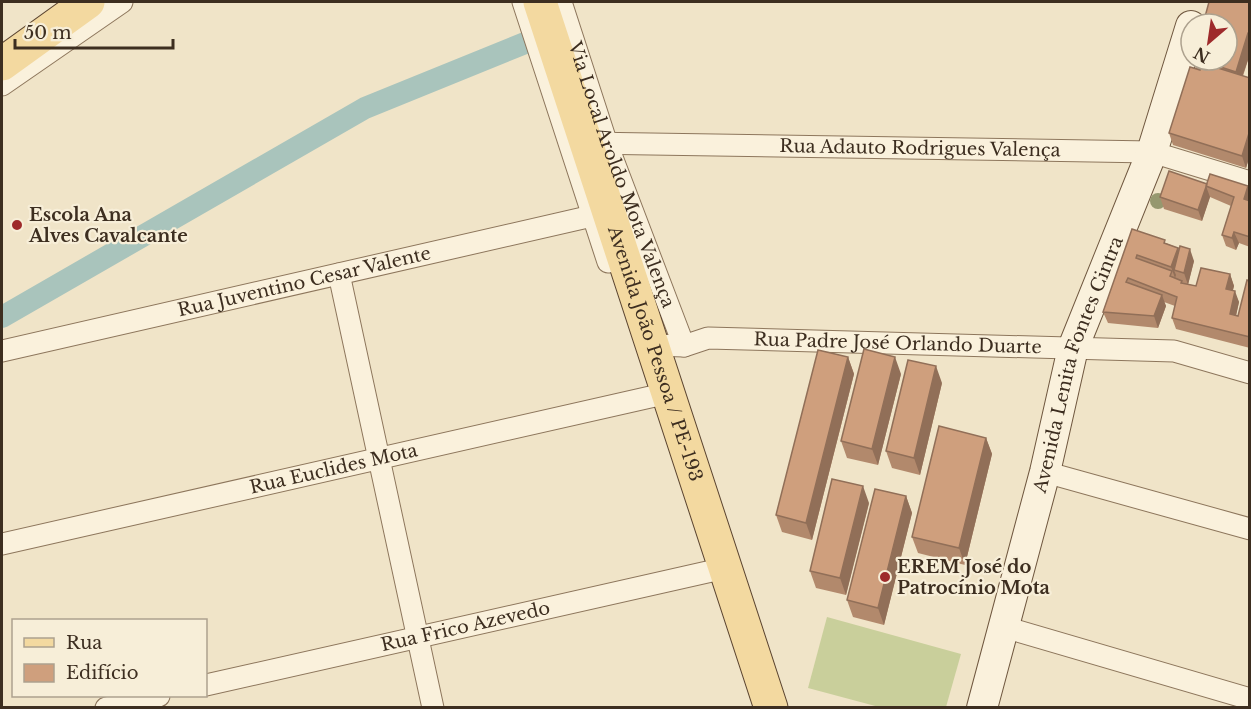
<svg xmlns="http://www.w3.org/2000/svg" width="1251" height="709" font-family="'Libre Baskerville',serif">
	<rect width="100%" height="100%" fill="#f0e4c8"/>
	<path fill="#c9cf9b" d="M 827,617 L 961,654 L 946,707 L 879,707 L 808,688 Z"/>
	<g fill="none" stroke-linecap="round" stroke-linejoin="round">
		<path stroke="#a9c4bc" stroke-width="22" d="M 2,317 L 365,108 L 535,39"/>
		<g stroke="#8d765c" stroke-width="23">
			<g id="street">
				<path d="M 523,2 L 608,262"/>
				<path id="s1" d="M 561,2 L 607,144 L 684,346"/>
				<path d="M 2,85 L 122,2"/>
				<path id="s2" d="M 586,143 L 1152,152 L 1250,182"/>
				<path d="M 339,274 L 433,708"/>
				<path id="s3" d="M 653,345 L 684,346 L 708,338 L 1174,351 L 1250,373"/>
				<path id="s4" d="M 2,351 L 605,213"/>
				<path d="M 1045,472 L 1250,529"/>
				<path id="s5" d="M 2,544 L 668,393"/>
				<path d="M 1004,627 L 1250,699"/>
				<path id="s6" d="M 206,685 L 725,568"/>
				<path d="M 106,708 L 159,696"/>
			</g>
		</g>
		<g stroke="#6f573f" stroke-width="32">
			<g id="secondary">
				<path id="s7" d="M 982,708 L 1045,472 L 1073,348 L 1152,152 L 1191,26"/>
			</g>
		</g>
		<g stroke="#5b4430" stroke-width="35">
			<g id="primary">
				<path id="s8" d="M 540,2 L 771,708"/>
				<path d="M 2,64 L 88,2"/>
			</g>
		</g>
		<use href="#street" stroke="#faf1dc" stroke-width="21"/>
		<use href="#secondary" stroke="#faf1dc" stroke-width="30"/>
		<use href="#primary" stroke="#f3d9a0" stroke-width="33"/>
	</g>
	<circle fill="#96986f" cx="1158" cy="201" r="8"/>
	<path fill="#b2896c" d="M 1250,2 L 1250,54 L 1243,76 L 1250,78 L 1250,155 L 1246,168 L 1173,145 L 1169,133 L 1196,69 L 1193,60 L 1227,60 Z
		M 1207,184 L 1250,191 L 1250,247 L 1239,243 L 1236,250 L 1226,246 L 1222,235 L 1231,206 L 1210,197 L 1202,221 L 1164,209 L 1160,197 Z
		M 1132,229 L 1178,248 L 1179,251 L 1194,261 L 1188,284 L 1196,286 L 1230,274 L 1234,286 L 1233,290 L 1239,302 L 1236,315 L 1238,316 L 1250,281 L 1250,348 L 1176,329 L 1172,318 L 1175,306 L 1164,302 L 1166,306 L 1158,328 L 1108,323 L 1103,312 Z
		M 848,357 L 854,374 L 812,540 L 782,532 L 776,515 Z
		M 901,374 L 878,465 L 847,458 L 841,441 Z
		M 942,383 L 920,475 L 892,468 L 886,451 Z
		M 986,438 L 992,454 L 965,565 L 918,553 L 912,537 Z
		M 906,496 L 912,513 L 884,625 L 853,617 L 847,600 Z
		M 869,503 L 846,595 L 816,588 L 810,571 Z"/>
	<path fill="#916f58" d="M 1248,33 L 1250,36 L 1250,54 L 1240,83 L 1236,72 Z
		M 1250,130 L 1250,155 L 1246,168 L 1242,156 Z
		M 1207,184 L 1206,186 L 1210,197 L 1202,221 L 1198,210 Z
		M 1248,186 L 1250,191 L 1250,206 L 1244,199 Z
		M 1234,232 L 1239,243 L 1236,250 L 1232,238 Z
		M 1178,248 L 1182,260 L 1174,270 L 1176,275 L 1175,278 L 1171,267 Z
		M 1190,249 L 1194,261 L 1188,285 L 1184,273 Z
		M 1230,274 L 1234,286 L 1230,300 L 1226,289 Z
		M 1235,291 L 1239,302 L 1234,325 L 1230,314 Z
		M 1162,295 L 1166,306 L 1158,328 L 1154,316 Z
		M 848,357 L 854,374 L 812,540 L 806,523 Z
		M 895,357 L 901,374 L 878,465 L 872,449 Z
		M 936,366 L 942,383 L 920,475 L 914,458 Z
		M 986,438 L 992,454 L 965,565 L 959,548 Z
		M 863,486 L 869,503 L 846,595 L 840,578 Z
		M 906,496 L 912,513 L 884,625 L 878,608 Z"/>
	<path fill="#cf9f7d" stroke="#916f58" stroke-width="1.5" d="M 1209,2 L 1250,2 L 1250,33 L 1248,33 L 1236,72 L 1199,60 L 1227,60 L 1227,24 L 1203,24 Z
		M 1202,63 L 1250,78 L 1250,130 L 1242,156 L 1169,133 L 1190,67 L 1200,70 Z
		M 1169,171 L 1207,184 L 1198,210 L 1160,197 Z
		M 1210,174 L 1248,186 L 1244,199 L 1250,201 L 1250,237 L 1234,232 L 1232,238 L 1222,235 L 1234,197 L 1206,186 Z
		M 1132,229 L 1165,240 L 1164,243 L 1178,248 L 1171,267 L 1137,255 L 1136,258 L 1172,271 L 1170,276 L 1182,281 L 1181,283 L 1196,286 L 1201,268 L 1230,274 L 1226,289 L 1235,291 L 1230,314 L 1238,316 L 1247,280 L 1250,281 L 1250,337 L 1172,318 L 1177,297 L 1128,278 L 1126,282 L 1162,295 L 1154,316 L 1103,312 Z
		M 1180,246 L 1190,249 L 1184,273 L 1174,270 Z
		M 864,349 L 895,357 L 872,449 L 841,441 Z
		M 818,350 L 848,357 L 806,523 L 776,515 Z
		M 908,360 L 936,366 L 914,458 L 886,451 Z
		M 939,426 L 986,438 L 959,548 L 912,537 Z
		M 832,479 L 863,486 L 840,578 L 810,571 Z
		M 875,489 L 906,496 L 878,608 L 847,600 Z"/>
	<g fill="#9e2a2b" stroke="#f7eed8" stroke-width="2">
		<circle cx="17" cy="225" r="6"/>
		<circle cx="885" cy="577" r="6"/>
	</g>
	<g text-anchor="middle" stroke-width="4.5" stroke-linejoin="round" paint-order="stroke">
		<g font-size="18" fill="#3d2e20" stroke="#f7eed8">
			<text dy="6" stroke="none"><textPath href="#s2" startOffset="334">Rua Adauto Rodrigues Valença</textPath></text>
			<text dy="6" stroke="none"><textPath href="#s1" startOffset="183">Via Local Aroldo Mota Valença</textPath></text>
			<text dy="6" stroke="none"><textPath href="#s4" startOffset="310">Rua Juventino Cesar Valente</textPath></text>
			<text dy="6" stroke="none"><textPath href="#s3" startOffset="246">Rua Padre José Orlando Duarte</textPath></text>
			<text dy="6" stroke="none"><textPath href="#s8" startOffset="370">Avenida João Pessoa / PE-193</textPath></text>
			<text dy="6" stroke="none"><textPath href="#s7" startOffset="357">Avenida Lenita Fontes Cintra</textPath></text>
			<text dy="6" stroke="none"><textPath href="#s5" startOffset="340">Rua Euclides Mota</textPath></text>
			<text dy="6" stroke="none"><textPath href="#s6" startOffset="266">Rua Frico Azevedo</textPath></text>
		</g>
		<g font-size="18" font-weight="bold" fill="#3d2e20" stroke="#f7eed8" text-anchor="start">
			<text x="29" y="221">Escola Ana<tspan x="29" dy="21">Alves Cavalcante</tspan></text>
			<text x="897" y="573">EREM José do<tspan x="897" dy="21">Patrocínio Mota</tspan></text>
		</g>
	</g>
	<rect width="1251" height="709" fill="none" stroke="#3d2e20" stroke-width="6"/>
	<rect x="12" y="619" width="195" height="78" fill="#f7eed8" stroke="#ada18e" stroke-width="1.5"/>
	<rect x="24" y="638" width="30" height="9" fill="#f3d9a0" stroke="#ada18e" stroke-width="1.5"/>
	<text x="66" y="649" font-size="18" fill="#3d2e20">Rua</text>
	<rect x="24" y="664" width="30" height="18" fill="#cf9f7d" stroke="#ada18e" stroke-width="1.5"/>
	<text x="66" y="679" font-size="18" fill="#3d2e20">Edifício</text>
	<g transform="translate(1209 42) rotate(209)"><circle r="28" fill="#f7eed8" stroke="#ada18e" stroke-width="1.5"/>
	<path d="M0-4.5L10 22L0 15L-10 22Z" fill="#9e2a2b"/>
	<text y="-9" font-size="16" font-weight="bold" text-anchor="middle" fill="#3d2e20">N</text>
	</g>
	<path d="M15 39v9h158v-9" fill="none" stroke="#3d2e20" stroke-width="3"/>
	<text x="24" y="39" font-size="18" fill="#3d2e20" stroke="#f7eed8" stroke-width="4.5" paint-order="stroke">50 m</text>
</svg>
